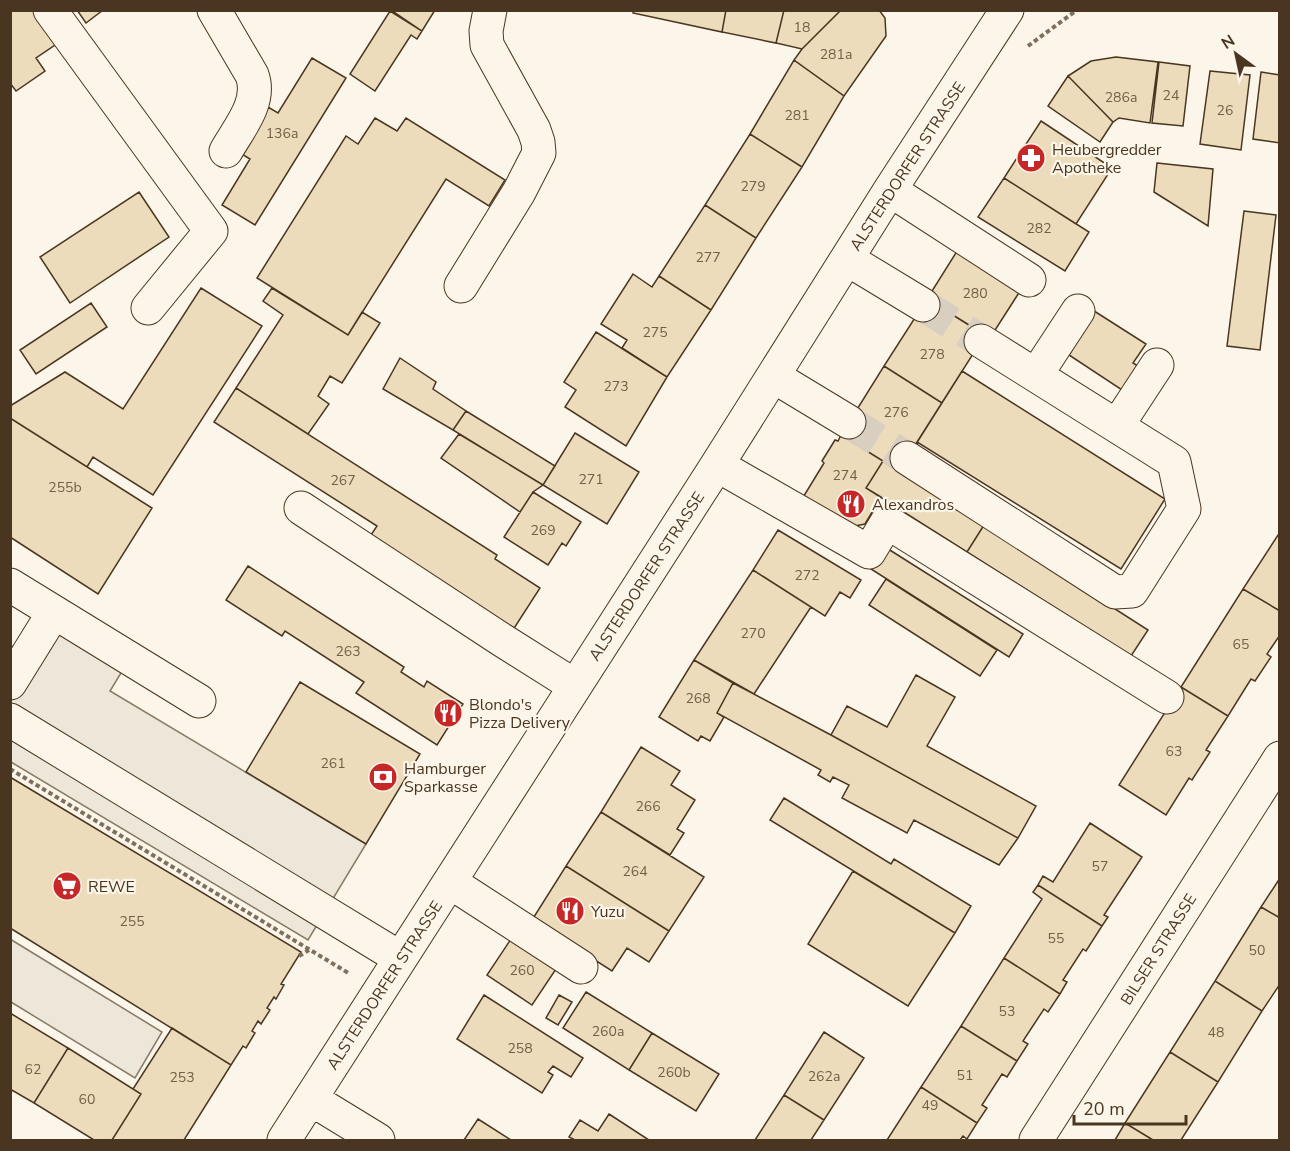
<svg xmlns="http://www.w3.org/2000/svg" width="1290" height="1151" font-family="'Nunito Sans',sans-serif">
	<rect width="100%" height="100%" fill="#fbf6e9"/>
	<path fill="#ede7d9" stroke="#887966" stroke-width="1.5" d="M 39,617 L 124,668 L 110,691 L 366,844 L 308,940 L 11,762 L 10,645 L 19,650 Z
		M 10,939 L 162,1032 L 135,1078 L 11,1002 Z"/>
	<path fill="#ecdcbc" stroke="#4a3520" stroke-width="1.5" d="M 10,10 L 37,10 L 58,43 L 36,58 L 45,71 L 16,91 L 10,83 Z
		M 77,10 L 103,10 L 86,23 Z
		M 391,10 L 435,10 L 422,31 Z
		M 634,10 L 726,10 L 722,32 L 633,13 Z
		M 726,10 L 784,10 L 776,43 L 722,32 Z
		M 784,10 L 841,10 L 802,49 L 776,43 Z
		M 841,10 L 879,10 L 885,18 L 886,36 L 844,96 L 794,60 L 802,49 Z
		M 390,11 L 422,31 L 417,39 L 411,35 L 375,91 L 350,74 Z
		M 1116,57 L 1158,62 L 1150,123 L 1119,118 L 1113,122 L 1068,76 L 1091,61 Z
		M 312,58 L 346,78 L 255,225 L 222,205 L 250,159 L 240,153 L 268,107 L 278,113 Z
		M 794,60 L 844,96 L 802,167 L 750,134 Z
		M 1159,62 L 1190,66 L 1183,126 L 1152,123 Z
		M 1210,71 L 1250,75 L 1241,150 L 1200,144 Z
		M 1261,72 L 1280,75 L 1280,143 L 1253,139 Z
		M 1068,76 L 1113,122 L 1100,142 L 1048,106 Z
		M 375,118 L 397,131 L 406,118 L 505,180 L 489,206 L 446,179 L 348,335 L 257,278 L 346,136 L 358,144 Z
		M 1041,121 L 1112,168 L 1076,224 L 1004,178 Z
		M 750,134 L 802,167 L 756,238 L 705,205 Z
		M 1157,163 L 1213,169 L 1208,226 L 1154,192 Z
		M 1004,178 L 1089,232 L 1065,271 L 978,217 Z
		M 139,192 L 169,237 L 70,303 L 40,257 Z
		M 705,205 L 756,238 L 711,310 L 659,276 Z
		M 1244,211 L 1276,215 L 1260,350 L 1227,346 Z
		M 959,248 L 1022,288 L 990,338 L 927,299 Z
		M 633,274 L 652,287 L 659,276 L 711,310 L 667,377 L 622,348 L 627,340 L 601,324 Z
		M 201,288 L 262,326 L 153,495 L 93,457 L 87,467 L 10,418 L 10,406 L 65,372 L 123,409 Z
		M 272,288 L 348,335 L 362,312 L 380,323 L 342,383 L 330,376 L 318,396 L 329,404 L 308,434 L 236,388 L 283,315 L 263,301 Z
		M 927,299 L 985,335 L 942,403 L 884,366 Z
		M 91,303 L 107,327 L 36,374 L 20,350 Z
		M 1091,309 L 1146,344 L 1133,363 L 1138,366 L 1122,390 L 1069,355 L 1072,350 L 1067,346 Z
		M 596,332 L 667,377 L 626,446 L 565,407 L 576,390 L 564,382 Z
		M 400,358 L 436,382 L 433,389 L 466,411 L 453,430 L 383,389 Z
		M 884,366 L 942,403 L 899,471 L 841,435 Z
		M 962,371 L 1165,499 L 1121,569 L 917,442 Z
		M 236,388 L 497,555 L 495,559 L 540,588 L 511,633 L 367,541 L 377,526 L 214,422 Z
		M 466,411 L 555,466 L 543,485 L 453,430 Z
		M 10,418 L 152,508 L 98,594 L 10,537 Z
		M 575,433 L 639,472 L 607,524 L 543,485 Z
		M 459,434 L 543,485 L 533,492 L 520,512 L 441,458 Z
		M 841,435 L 883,461 L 866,488 L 881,497 L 865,524 L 855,526 L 802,499 L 824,463 L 822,461 L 835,440 L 838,441 Z
		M 883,461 L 984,525 L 967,552 L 866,488 Z
		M 533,492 L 581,522 L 566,546 L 562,543 L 548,565 L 504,537 Z
		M 984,525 L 1148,630 L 1131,656 L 967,552 Z
		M 778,530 L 861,580 L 850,598 L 840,592 L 825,616 L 753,570 Z
		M 1280,532 L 1280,611 L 1243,589 Z
		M 885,547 L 1023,634 L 1009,657 L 871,569 Z
		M 248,566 L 404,667 L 401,672 L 424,687 L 427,681 L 463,704 L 437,745 L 356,693 L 364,682 L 285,631 L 282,636 L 226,600 Z
		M 753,570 L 811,607 L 754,694 L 694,660 Z
		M 886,579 L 997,650 L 980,676 L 869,605 Z
		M 1243,589 L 1280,611 L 1280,635 L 1267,654 L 1271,657 L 1255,681 L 1251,679 L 1228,716 L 1181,687 Z
		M 694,660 L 733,683 L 717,713 L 724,717 L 710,741 L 701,736 L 698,741 L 659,717 Z
		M 916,675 L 955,697 L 927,746 L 1036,806 L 1018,838 L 831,735 L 847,706 L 887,727 Z
		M 300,682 L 420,754 L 366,844 L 246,772 Z
		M 733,683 L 831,735 L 1018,838 L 999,865 L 914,820 L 907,833 L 842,798 L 849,785 L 833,777 L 830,782 L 818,775 L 821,770 L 717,713 Z
		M 1181,687 L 1228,716 L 1206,750 L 1210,752 L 1192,780 L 1189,778 L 1166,815 L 1119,785 Z
		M 641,747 L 680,771 L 671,785 L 695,800 L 677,829 L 684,833 L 670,855 L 601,812 Z
		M 10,777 L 301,952 L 281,984 L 284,985 L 276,999 L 274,997 L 267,1008 L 270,1010 L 261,1024 L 258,1021 L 252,1031 L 255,1033 L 246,1048 L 243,1046 L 231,1065 L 10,928 Z
		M 784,798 L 891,864 L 894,859 L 971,906 L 955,933 L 770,820 Z
		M 601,812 L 704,877 L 669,931 L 566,866 Z
		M 1090,823 L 1142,857 L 1104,915 L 1108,917 L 1102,926 L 1038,885 L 1043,876 L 1053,882 Z
		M 566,866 L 669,931 L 649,962 L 627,948 L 612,971 L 532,920 Z
		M 853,871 L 955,933 L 908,1006 L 808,944 Z
		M 1280,878 L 1280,918 L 1261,907 Z
		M 1038,885 L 1102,926 L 1086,951 L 1083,949 L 1063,980 L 1067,982 L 1060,994 L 1004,958 L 1042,899 L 1033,892 Z
		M 1261,907 L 1280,918 L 1280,984 L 1262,1011 L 1215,981 Z
		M 513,936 L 558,966 L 532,1005 L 487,975 Z
		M 1004,958 L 1060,994 L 1048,1012 L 1044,1009 L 1023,1041 L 1028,1044 L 1017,1061 L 961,1026 Z
		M 1215,981 L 1262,1011 L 1218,1082 L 1170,1052 Z
		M 586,992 L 652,1033 L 629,1070 L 563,1028 Z
		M 484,995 L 583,1058 L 571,1077 L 553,1066 L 548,1072 L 553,1075 L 542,1093 L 457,1039 Z
		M 559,995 L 572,1002 L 558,1025 L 546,1018 Z
		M 10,1013 L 68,1048 L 34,1103 L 10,1089 Z
		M 961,1026 L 1017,1061 L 1007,1077 L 1002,1074 L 982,1105 L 987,1108 L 977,1123 L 921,1087 Z
		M 172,1028 L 231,1065 L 184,1140 L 112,1140 L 141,1094 L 133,1089 Z
		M 824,1032 L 864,1058 L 824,1120 L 784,1095 Z
		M 652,1033 L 719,1074 L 696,1111 L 629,1070 Z
		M 68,1048 L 141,1094 L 112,1140 L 94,1140 L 34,1103 Z
		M 1170,1052 L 1218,1082 L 1181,1140 L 1153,1140 L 1125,1123 Z
		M 921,1087 L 977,1123 L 967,1139 L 963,1136 L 960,1140 L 887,1140 Z
		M 784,1095 L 824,1120 L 811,1140 L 755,1140 Z
		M 609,1114 L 649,1140 L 575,1140 L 569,1137 L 580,1120 L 598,1131 Z
		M 478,1119 L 511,1140 L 464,1140 Z
		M 1125,1123 L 1153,1140 L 1115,1140 Z"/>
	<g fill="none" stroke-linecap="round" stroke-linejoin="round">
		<path stroke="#d8cfc1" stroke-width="33" stroke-dasharray="33 16" stroke-linecap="butt" d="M 923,305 L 981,341
			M 849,422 L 907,458"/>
		<g stroke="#4a3520" stroke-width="35">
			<path id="minor" d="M 50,10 L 211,231 L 148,308
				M 214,10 L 252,75 C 262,102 239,128 226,151
				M 890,190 L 1029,280
				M 847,259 L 923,305
				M 461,286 L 519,192 L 539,153 L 538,142 L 534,130 L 487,45 L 486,31 L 490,10
				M 1036,375 L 1078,311
				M 773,376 L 849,422
				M 1117,426 L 1157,365
				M 907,458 L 1115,592 L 1132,591 L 1184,509 L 1174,462 L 981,341
				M 717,465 L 869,552 L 887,522 L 1167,697
				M 301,508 L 502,640 L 575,686
				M 10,585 L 54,612 L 10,683
				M 54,612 L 199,701
				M 10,720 L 400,958
				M 450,882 L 581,967
				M 311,1099 L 378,1140
				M 284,1140 L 717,465 L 890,190 L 1007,10
				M 1036,1140 L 1280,758"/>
		</g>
		<path stroke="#7f6f5c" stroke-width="4" stroke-dasharray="4.5 3" stroke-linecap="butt" d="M 1028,46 L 1077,10
			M 10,769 L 350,974
			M 299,956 L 309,950"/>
		<use href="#minor" stroke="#fbf6e9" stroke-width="33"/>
	</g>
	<defs>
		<g id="pharmacy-disc" transform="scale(1.5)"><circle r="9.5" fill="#c62828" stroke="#fbf6e9"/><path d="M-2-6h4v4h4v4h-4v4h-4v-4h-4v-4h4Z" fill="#fff"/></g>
		<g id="restaurant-disc" transform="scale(1.5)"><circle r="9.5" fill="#c62828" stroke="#fbf6e9"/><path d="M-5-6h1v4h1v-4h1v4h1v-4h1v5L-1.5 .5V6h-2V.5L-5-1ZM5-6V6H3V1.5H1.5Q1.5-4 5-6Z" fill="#fff"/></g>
		<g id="bank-disc" transform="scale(1.5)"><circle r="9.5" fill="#c62828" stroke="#fbf6e9"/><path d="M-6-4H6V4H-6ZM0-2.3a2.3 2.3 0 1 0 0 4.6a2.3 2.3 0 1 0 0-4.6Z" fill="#fff"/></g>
		<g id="supermarket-disc" transform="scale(1.5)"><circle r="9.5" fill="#c62828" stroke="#fbf6e9"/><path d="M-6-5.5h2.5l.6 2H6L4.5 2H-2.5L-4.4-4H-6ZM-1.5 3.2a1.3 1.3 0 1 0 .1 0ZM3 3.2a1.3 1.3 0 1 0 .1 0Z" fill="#fff"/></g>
	</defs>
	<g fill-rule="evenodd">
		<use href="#pharmacy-disc" x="1031" y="158"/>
		<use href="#restaurant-disc" x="851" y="504"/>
		<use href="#restaurant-disc" x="448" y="713"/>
		<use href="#bank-disc" x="383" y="777"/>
		<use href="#supermarket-disc" x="67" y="886"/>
		<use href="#restaurant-disc" x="570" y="911"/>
	</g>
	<g text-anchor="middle" stroke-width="4.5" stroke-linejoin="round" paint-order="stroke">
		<g font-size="14" fill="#725f47">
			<text x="802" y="32">18</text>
			<text x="836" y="59">281a</text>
			<text x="1171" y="100">24</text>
			<text x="1121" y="102">286a</text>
			<text x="1225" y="115">26</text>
			<text x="797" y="120">281</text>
			<text x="282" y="138">136a</text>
			<text x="753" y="191">279</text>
			<text x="1039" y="233">282</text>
			<text x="708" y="262">277</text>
			<text x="975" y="298">280</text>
			<text x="655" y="337">275</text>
			<text x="932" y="359">278</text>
			<text x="616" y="391">273</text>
			<text x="896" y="417">276</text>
			<text x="845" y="480">274</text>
			<text x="591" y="484">271</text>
			<text x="343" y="485">267</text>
			<text x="65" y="492">255b</text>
			<text x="543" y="535">269</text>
			<text x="807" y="580">272</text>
			<text x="753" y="638">270</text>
			<text x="1241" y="649">65</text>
			<text x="348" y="656">263</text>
			<text x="698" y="703">268</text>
			<text x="1174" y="756">63</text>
			<text x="333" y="768">261</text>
			<text x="648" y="811">266</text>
			<text x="1100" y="871">57</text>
			<text x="635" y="876">264</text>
			<text x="132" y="926">255</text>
			<text x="1056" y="943">55</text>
			<text x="1257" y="955">50</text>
			<text x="522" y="975">260</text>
			<text x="1007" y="1016">53</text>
			<text x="608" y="1036">260a</text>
			<text x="1216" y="1037">48</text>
			<text x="520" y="1053">258</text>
			<text x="33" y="1074">62</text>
			<text x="674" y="1077">260b</text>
			<text x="965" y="1080">51</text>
			<text x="824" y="1081">262a</text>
			<text x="182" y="1082">253</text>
			<text x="87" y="1104">60</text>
			<text x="930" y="1110">49</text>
		</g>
		<g font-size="16" fill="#4a3520" stroke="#fbf6e9" text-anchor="start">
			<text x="1052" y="155">Heubergredder<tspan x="1052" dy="18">Apotheke</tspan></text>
			<text x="872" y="510">Alexandros</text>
			<text x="469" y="710">Blondo's<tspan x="469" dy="18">Pizza Delivery</tspan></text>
			<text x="404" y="774">Hamburger<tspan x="404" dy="18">Sparkasse</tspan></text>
			<text x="88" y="892">REWE</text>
			<text x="591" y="917">Yuzu</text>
		</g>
		<g font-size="16" fill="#4a3520" stroke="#fbf6e9">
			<text transform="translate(907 166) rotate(-57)" y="6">ALSTERDORFER STRASSE</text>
			<text transform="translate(646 576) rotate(-57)" y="6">ALSTERDORFER STRASSE</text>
			<text transform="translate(1158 949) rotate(-58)" y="6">BILSER STRASSE</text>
			<text transform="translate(384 985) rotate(-57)" y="6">ALSTERDORFER STRASSE</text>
		</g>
	</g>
	<rect width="1290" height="1151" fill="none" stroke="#4a3520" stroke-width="24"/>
	<g transform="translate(1236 54) rotate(327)" stroke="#fbf6e9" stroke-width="4.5" paint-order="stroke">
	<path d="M0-4.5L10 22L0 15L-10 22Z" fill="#4a3520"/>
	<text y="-9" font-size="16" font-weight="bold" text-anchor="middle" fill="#4a3520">N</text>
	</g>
	<path d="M1074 1115v9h112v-9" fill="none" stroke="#4a3520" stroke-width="3"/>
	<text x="1083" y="1115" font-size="18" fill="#4a3520" stroke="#fbf6e9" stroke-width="4.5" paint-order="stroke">20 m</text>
</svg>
